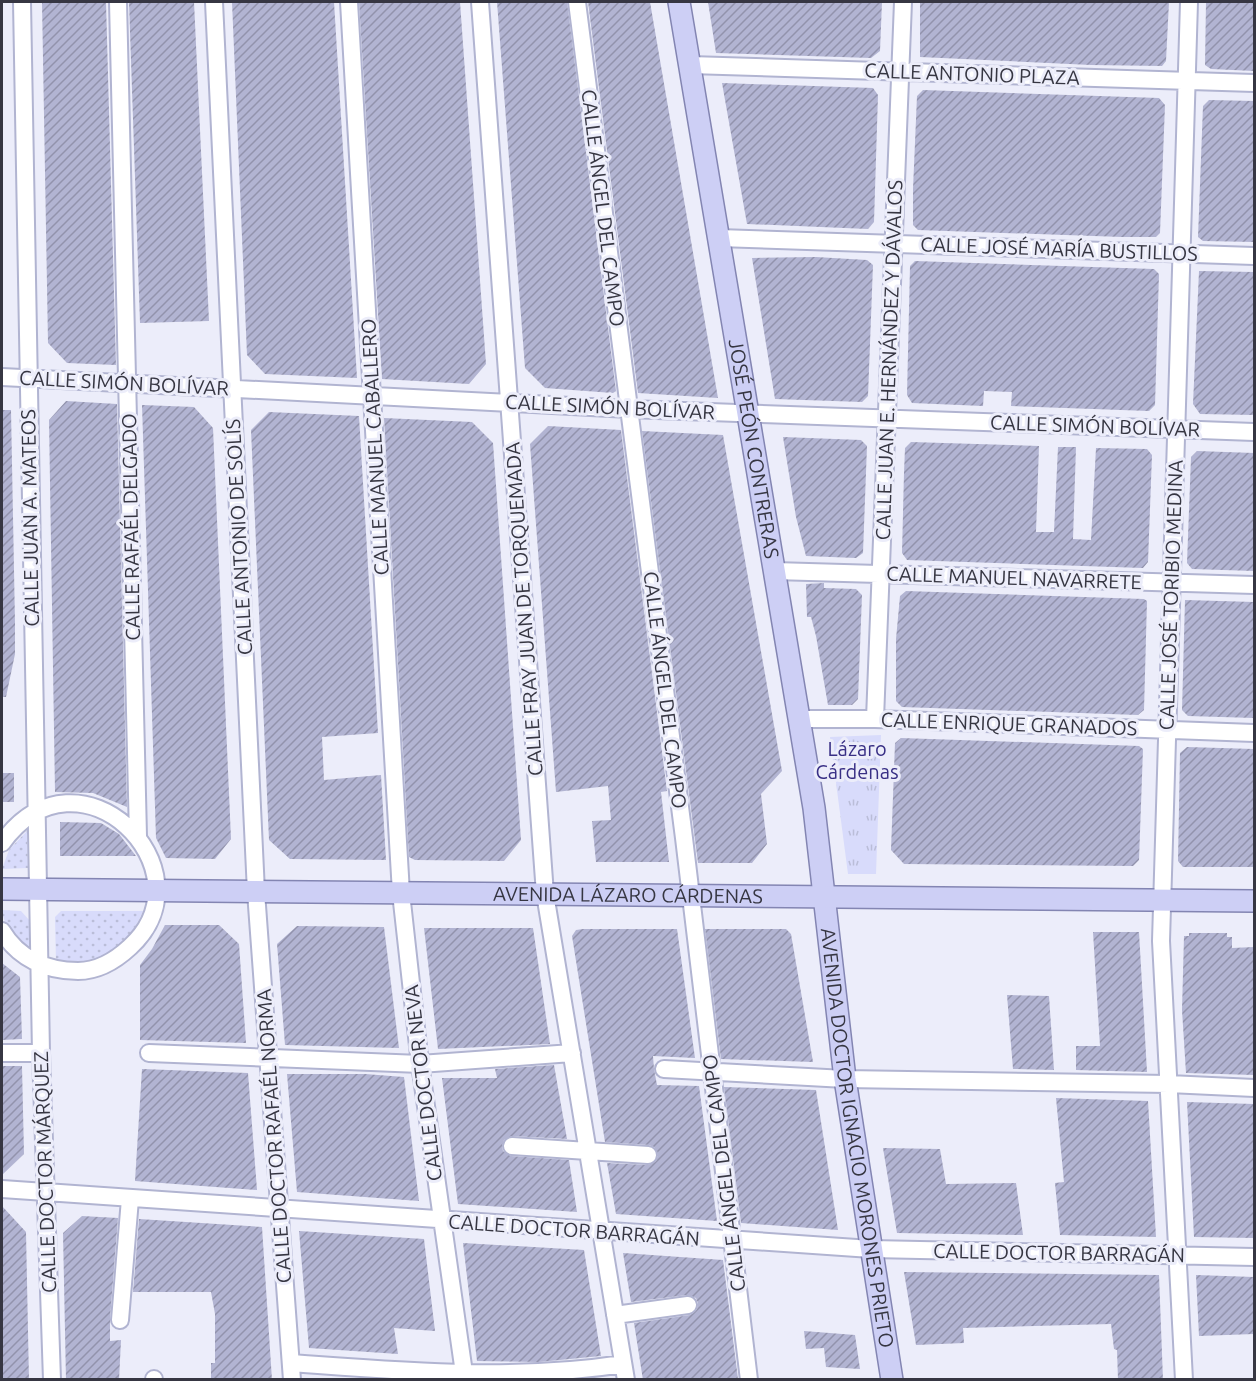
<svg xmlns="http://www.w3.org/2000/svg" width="1256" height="1381" font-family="Ubuntu,sans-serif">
	<defs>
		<pattern id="grass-dots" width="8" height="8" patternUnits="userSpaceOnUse" patternTransform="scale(1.5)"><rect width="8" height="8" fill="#d8dbfb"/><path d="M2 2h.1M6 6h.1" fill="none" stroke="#babdd8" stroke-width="1.8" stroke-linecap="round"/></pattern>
		<pattern id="park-tufts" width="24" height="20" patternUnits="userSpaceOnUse" patternTransform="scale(1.5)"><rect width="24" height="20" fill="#d8dbfb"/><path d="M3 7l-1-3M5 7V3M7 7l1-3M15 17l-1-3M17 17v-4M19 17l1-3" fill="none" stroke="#babdd8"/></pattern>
		<pattern id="building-hatch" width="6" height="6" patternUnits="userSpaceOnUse" patternTransform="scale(1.5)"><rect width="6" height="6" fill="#b2b4d2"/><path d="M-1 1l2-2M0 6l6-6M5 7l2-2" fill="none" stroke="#9293ac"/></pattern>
	</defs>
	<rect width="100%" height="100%" fill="#ecedfa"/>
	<path fill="url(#grass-dots)" d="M 27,831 L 28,868 L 2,869 L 9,850 Z
		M 2,910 L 21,911 L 30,921 L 31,953 C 18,941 4,929 2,910 Z
		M 61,911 L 143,911 C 133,936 112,960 85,964 C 76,965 65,963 56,963 L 55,917 Z"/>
	<path fill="url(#park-tufts)" d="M 881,735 L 876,874 L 848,874 L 830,737 Z"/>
	<path fill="url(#building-hatch)" d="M 42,2 L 106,2 L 116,365 L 67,363 L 48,343 Z
		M 129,2 L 194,2 L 209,321 L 140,323 Z
		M 232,2 L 334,2 L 357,378 L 265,374 L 247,355 Z
		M 359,2 L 460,2 L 486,364 L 469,384 L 382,379 Z
		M 497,2 L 567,2 L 616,391 L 613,393 L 545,388 L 525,368 Z
		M 588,2 L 650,2 L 718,398 L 638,393 Z
		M 708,2 L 882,2 L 880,51 L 871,58 L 716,53 Z
		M 920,2 L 1169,2 L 1166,61 L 1162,66 L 1091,65 L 920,57 Z
		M 1206,2 L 1254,2 L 1254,71 L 1211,69 L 1205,65 Z
		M 722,83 L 873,88 L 878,95 L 874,222 L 868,229 L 747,224 Z
		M 923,90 L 1159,98 L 1165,105 L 1160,233 L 1156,237 L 1122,237 L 918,230 L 913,225 L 913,189 L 917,96 Z
		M 1209,100 L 1254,101 L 1254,242 L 1203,241 L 1198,237 L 1203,106 Z
		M 816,257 L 867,260 L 873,265 L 868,396 L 862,402 L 775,399 L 752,258 Z
		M 915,261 L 1154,269 L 1159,274 L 1155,405 L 1149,411 L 1011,406 L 1012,392 L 984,391 L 983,406 L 912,403 L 907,395 L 910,266 Z
		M 1199,271 L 1254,272 L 1254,415 L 1200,414 L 1193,404 Z
		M 66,401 L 117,404 L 127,807 L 93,793 L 55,792 L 49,420 Z
		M 142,405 L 194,407 L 213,428 L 231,839 L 215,859 L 166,858 L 156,838 Z
		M 2,410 L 11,410 L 15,623 L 15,654 L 6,697 L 2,697 Z
		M 269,412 L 359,416 L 378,733 L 322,737 L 324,780 L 381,775 L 386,860 L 290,859 L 269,840 L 251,430 Z
		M 384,418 L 472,422 L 493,443 L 521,840 L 504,861 L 415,860 L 409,857 Z
		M 548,426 L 621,430 L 667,791 L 661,792 L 669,862 L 596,862 L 592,821 L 611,820 L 608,786 L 556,792 L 530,444 Z
		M 642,431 L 723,435 L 782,771 L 761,794 L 767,844 L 752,863 L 698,863 Z
		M 783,437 L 861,440 L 867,446 L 863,553 L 856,558 L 806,556 L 796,517 Z
		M 911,442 L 1039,446 L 1036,532 L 1054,532 L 1058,447 L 1076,447 L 1073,539 L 1091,540 L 1096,448 L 1147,449 L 1152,455 L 1148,562 L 1143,568 L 907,560 L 902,553 L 904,473 L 905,448 Z
		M 1197,451 L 1254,453 L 1254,571 L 1192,569 L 1187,563 L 1191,457 Z
		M 824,583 L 824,588 L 856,589 L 862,595 L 858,699 L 852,705 L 828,705 L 816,636 L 811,617 L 807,617 L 806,584 Z
		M 906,591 L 1144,599 L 1147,601 L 1144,710 L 1138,715 L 902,707 L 896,701 L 896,639 L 900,596 Z
		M 1185,600 L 1254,602 L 1254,718 L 1188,716 L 1182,710 Z
		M 901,738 L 1139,746 L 1143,749 L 1139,860 L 1133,866 L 904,864 L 891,850 L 895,743 Z
		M 1187,747 L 1254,749 L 1254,867 L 1183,867 L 1178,861 L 1180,753 Z
		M 2,773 L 14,773 L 14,802 L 2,802 Z
		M 60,822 L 101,823 L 119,834 L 136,856 L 60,856 Z
		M 165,925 L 219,925 L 239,944 L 246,1043 L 140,1040 L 140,965 L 152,949 Z
		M 297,926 L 384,927 L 399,1048 L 285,1045 L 277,944 Z
		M 424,928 L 533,928 L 550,1044 L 438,1049 Z
		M 583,929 L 677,929 L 695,1058 L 653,1056 L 654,1069 L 657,1085 L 699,1086 L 717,1221 L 616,1214 L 607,1163 L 648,1165 L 656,1161 L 658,1155 L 654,1147 L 649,1145 L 605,1142 L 572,936 L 576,930 Z
		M 705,929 L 786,929 L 791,934 L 813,1062 L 721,1059 Z
		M 1093,932 L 1139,932 L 1147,1072 L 1076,1070 L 1076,1046 L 1100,1046 Z
		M 1189,933 L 1227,933 L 1227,937 L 1232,937 L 1232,948 L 1254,947 L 1254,1075 L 1186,1073 L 1182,1010 L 1184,936 L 1189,936 Z
		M 2,963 L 20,977 L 22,1039 L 2,1040 Z
		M 1007,995 L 1049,996 L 1054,1070 L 1013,1069 Z
		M 554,1065 L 567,1139 L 512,1136 L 504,1140 L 502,1146 L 503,1151 L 511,1156 L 569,1160 L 577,1212 L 458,1204 L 442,1078 L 497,1078 L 495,1069 Z
		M 2,1066 L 22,1066 L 24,1154 L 2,1175 Z
		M 142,1069 L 248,1073 L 257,1190 L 135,1181 Z
		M 287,1074 L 365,1074 L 404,1077 L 419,1201 L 297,1192 Z
		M 724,1087 L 816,1090 L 838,1230 L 741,1223 Z
		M 1056,1098 L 1148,1101 L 1156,1237 L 1060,1235 L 1055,1183 L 1064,1182 Z
		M 1187,1102 L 1254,1104 L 1254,1238 L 1194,1237 Z
		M 883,1148 L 940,1149 L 946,1184 L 1016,1183 L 1023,1235 L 897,1233 Z
		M 2,1206 L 26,1232 L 29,1380 L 2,1380 Z
		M 82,1216 L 118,1218 L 110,1319 L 110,1341 L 121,1340 L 119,1380 L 66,1380 L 63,1233 Z
		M 139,1219 L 262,1227 L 272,1380 L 211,1380 L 211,1363 L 215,1363 L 215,1314 L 211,1292 L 133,1292 Z
		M 299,1231 L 424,1239 L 435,1331 L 394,1328 L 398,1354 L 309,1348 Z
		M 463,1243 L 584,1250 L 601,1356 L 539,1362 L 477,1361 Z
		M 623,1253 L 723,1260 L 738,1379 L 643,1380 L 634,1323 L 690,1315 L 697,1309 L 698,1303 L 696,1298 L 687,1295 L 631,1302 Z
		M 904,1272 L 1159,1275 L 1163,1380 L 1118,1380 L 1117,1350 L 1114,1349 L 1111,1324 L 963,1328 L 964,1343 L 916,1345 Z
		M 1196,1275 L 1254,1277 L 1254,1334 L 1199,1336 Z
		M 804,1331 L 855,1335 L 860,1369 L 826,1367 L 824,1348 L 806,1349 Z"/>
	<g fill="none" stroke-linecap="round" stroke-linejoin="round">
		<g stroke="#b1b4d1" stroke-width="20">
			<path id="minor" d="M 22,2 L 41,1053 L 52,1380
				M 118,2 L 138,836
				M 214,2 L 256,892 L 292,1380
				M 349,2 L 401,893 L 420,1064 L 465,1380
				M 480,2 L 545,894 L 626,1380
				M 577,2 L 684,838 L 749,1380
				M 690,65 L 1254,83
				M 719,238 L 1254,256
				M 2,377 L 629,409 L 1254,432
				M 774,571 L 1254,585
				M 799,719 L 875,719 L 1254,733
				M 875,719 L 903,2
				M 2,843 C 79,736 214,870 130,947 C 116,960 98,971 78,971 C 46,971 18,958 2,931
				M 2,1053 L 41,1053
				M 149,1053 L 420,1064 L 572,1053
				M 664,1069 L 845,1079 L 1169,1084 L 1254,1088
				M 512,1146 L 648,1155
				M 2,1189 L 871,1249 L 1254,1257
				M 615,1315 L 688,1305
				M 120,1320 L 130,1199
				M 291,1363 C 402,1371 512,1381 623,1364
				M 154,1380 L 154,1379
				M 1184,1380 L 1161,941 L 1189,2"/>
		</g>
		<g stroke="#8385b2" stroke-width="24">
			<g id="major">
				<path id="s1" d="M 679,2 L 814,808 L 845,1079 L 892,1380"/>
				<path id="s2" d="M 2,889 L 1254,901"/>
			</g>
		</g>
		<use href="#minor" stroke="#fff" stroke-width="16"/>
		<use href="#major" stroke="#cdcff5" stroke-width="21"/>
	</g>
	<g text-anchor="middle" stroke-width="6" stroke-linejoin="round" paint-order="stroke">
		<g font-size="20" fill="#363642" stroke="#ecedfa">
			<text transform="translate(972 74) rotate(2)" y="7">CALLE ANTONIO PLAZA</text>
			<text transform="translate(603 208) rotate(83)" y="7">CALLE ÁNGEL DEL CAMPO</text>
			<text transform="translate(1059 249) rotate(2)" y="7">CALLE JOSÉ MARÍA BUSTILLOS</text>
			<text transform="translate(889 360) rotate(-88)" y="7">CALLE JUAN E. HERNÁNDEZ Y DÁVALOS</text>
			<text transform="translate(124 383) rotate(3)" y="7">CALLE SIMÓN BOLÍVAR</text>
			<text transform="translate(610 407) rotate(3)" y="7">CALLE SIMÓN BOLÍVAR</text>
			<text transform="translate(1095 426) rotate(2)" y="7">CALLE SIMÓN BOLÍVAR</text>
			<text transform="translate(375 447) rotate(-93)" y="7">CALLE MANUEL CABALLERO</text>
			<text dy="7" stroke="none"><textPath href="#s1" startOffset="453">JOSÉ PEÓN CONTRERAS</textPath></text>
			<text transform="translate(30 518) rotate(-91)" y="7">CALLE JUAN A. MATEOS</text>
			<text transform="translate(131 527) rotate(-91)" y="7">CALLE RAFAÉL DELGADO</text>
			<text transform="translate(239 537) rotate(-93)" y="7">CALLE ANTONIO DE SOLÍS</text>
			<text transform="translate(1014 578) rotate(2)" y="7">CALLE MANUEL NAVARRETE</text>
			<text transform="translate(1171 595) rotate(-88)" y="7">CALLE JOSÉ TORIBIO MEDINA</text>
			<text transform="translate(524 609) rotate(-94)" y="7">CALLE FRAY JUAN DE TORQUEMADA</text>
			<text transform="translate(665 690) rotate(83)" y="7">CALLE ÁNGEL DEL CAMPO</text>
			<text transform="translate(1009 724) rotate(2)" y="7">CALLE ENRIQUE GRANADOS</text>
			<text dy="7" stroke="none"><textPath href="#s2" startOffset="626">AVENIDA LÁZARO CÁRDENAS</textPath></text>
			<text transform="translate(423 1083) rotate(-97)" y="7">CALLE DOCTOR NEVA</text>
			<text transform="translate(274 1136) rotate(-94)" y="7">CALLE DOCTOR RAFAÉL NORMA</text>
			<text dy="7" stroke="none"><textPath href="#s1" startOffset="1150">AVENIDA DOCTOR IGNACIO MORONES PRIETO</textPath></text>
			<text transform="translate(45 1172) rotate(-92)" y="7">CALLE DOCTOR MÁRQUEZ</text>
			<text transform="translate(724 1173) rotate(-97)" y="7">CALLE ÁNGEL DEL CAMPO</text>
			<text transform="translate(574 1230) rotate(4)" y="7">CALLE DOCTOR BARRAGÁN</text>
			<text transform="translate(1059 1253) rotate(1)" y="7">CALLE DOCTOR BARRAGÁN</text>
		</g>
		<g font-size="20" fill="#382f85" stroke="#ecedfa">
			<text x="857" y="756">Lázaro<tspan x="857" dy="23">Cárdenas</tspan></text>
		</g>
	</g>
	<rect width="1256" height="1381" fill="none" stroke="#363642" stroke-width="6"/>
</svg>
